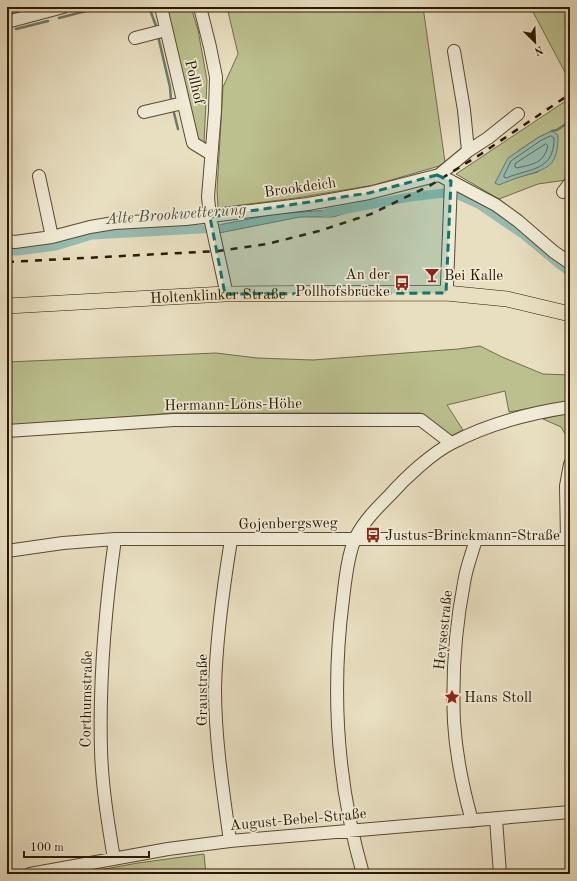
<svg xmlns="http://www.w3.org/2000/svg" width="577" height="881" font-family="'Old Standard TT',serif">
	<rect width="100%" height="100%" fill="#e8dec0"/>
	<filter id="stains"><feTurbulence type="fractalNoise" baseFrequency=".005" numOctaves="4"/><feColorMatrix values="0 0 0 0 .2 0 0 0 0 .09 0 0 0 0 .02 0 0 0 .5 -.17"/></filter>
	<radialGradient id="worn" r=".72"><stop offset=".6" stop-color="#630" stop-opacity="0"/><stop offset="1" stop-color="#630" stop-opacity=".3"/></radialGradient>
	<path fill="#bbc08e" stroke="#726c48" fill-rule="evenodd" d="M 7,7 L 41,7 L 7,16 Z
		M 167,7 L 191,7 L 198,30 L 207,80 L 204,143 L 198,138 Z
		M 227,7 L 423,7 L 445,162 L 439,166 L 374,185 L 296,198 L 218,208 L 217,190 L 223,87 L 238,54 Z
		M 531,7 L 570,7 L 570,74 L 567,76 L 532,10 Z
		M 570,98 L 570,133 L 568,135 C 572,146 568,150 567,160 C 567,167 567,173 566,180 L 538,184 L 499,199 L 456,174 ZM 552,131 L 538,172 L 495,183 L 518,151 L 539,137 Z
		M 480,346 L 502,357 L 543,374 L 570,375 L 570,401 L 509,412 L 505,391 L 447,405 L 463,430 L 451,436 L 420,413 L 173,413 L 7,427 L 7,362 L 216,353 L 257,358 L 313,360 L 458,349 Z
		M 567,413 L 570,413 L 570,442 L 561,427 L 543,419 Z
		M 204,854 L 206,874 L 77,874 L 138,863 Z"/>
	<path fill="#97bcb1" stroke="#6b7a6b" d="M 552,131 L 558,135 C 558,168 548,168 520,177 C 513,179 506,182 499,185 L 495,183 L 508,158 L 539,137 Z
		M 330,210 L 349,212 L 333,217 L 300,217 L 219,233 L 218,225 L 275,214 Z"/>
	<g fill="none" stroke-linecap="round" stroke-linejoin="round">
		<path stroke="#606a59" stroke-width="1" d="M 551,136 L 554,138 C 554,171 531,168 506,178 L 504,177 L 504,175 L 511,161 L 540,141 Z
			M 546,144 L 548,146 C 543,164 533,164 517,168 L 515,167 L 515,164 Z"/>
		<path stroke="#6b7a6b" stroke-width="2.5" d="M 149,7 L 156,26
			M 98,8 L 101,7
			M 59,18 L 90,10
			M 16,29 L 48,21
			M 158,36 L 170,87 L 171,100
			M 174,113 L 178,129
			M 552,131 L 557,130 L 570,121"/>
		<path stroke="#97bcb1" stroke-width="9" d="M 326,213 L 410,197 L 444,193 L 456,194 L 480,205 L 524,235 L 559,264 L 570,272
			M 7,251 L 18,251 L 56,246 L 92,235 L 218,228"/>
		<g stroke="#5a4a31" stroke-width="14">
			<path id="minor" d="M 161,7 L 193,143 L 211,154
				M 200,7 L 210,47 L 216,77 L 215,111 L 208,197 L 210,217 L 225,286 L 225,294
				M 7,22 L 63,7
				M 135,38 L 166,30
				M 454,51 L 464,110 L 468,151
				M 144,112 L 183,103
				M 439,175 L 468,151 L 488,138 L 518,114
				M 39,176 L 52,237
				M 563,192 L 570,183
				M 7,241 L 15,242 L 52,237 L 90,227 L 114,223 L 186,219 L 308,204 L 369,193 L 439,175 L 496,205 L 518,221 L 554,252 L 570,263
				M 446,293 L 447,285 L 451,181
				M 7,431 L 174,420 L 421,420 L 451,443
				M 567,539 L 566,486 L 570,464
				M 7,551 L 63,543 L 115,539 L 570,539
				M 496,819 L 500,874
				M 472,821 C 463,789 456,755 454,722 C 452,676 455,629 464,583 C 466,568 472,554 476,539
				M 230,841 C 223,791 215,739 215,689 C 216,638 223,589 231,540
				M 114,859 C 108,823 102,787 101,750 C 99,678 105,610 115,539
				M 30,874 L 168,849 L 230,841 L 570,812
				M 363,874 C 337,784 331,692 343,599 C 345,582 348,552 356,537 C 364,521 377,508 390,495 C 405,478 432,453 452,443 C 488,424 530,413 570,407"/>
		</g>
		<g stroke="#2a1801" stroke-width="16">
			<g id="major">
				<path id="s1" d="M 7,306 L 225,294 L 446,293 L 507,299 L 570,314"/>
			</g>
		</g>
		<use href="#minor" stroke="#f0ead6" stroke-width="12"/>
		<use href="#major" stroke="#e8dec0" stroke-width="15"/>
		<path stroke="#2a1801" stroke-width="2.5" stroke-dasharray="7 7" stroke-linecap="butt" d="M 7,262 L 218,251 L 267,244 L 319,231 L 371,214 L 431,185 L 481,154 L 570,94"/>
	</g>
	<path fill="#0f766e" fill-opacity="0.2" stroke="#0f766e" stroke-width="3" stroke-dasharray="8 5" stroke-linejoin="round" d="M 437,175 L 451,181 L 446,293 L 225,294 L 210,217 L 369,193 Z"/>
	<defs>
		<g id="bar-bare" transform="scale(1.2)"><path d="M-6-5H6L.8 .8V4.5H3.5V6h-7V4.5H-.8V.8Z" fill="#8f2418" stroke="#f0ead6" stroke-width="2.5" paint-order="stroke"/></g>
		<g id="bus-bare" transform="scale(1.2)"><path d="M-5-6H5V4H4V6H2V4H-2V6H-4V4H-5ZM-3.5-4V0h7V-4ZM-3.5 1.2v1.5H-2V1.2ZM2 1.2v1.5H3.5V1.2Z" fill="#8f2418" stroke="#f0ead6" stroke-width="2.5" paint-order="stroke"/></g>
		<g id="sight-bare" transform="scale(1.2)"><path d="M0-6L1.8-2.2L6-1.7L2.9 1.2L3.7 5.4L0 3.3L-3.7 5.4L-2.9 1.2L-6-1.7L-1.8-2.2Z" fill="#8f2418" stroke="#f0ead6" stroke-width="2.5" paint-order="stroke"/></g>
	</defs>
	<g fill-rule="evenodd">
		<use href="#bar-bare" x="432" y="275"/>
		<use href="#bus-bare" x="402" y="283"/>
		<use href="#bus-bare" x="373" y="535"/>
		<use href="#sight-bare" x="452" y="697"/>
	</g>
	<g text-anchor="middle" stroke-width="3.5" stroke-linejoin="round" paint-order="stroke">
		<g font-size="15" fill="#2a1801" stroke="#f0ead6">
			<text transform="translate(195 82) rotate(77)" y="5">Pollhof</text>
			<text transform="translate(300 187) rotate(-8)" y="5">Brookdeich</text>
			<text dy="5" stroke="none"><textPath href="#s1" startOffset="211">Holtenklinker Straße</textPath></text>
			<text transform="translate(233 404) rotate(-1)" y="5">Hermann-Löns-Höhe</text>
			<text transform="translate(288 523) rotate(-1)" y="5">Gojenbergsweg</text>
			<text transform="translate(443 630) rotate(-84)" y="5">Heysestraße</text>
			<text transform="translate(202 690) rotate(-90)" y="5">Graustraße</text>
			<text transform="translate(86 699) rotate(-89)" y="5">Corthumstraße</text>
			<text transform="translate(298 819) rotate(-5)" y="5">August-Bebel-Straße</text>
		</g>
		<g font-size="15" fill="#2a1801" stroke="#f0ead6" text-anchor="start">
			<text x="390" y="279" text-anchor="end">An der<tspan x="390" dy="17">Pollhofsbrücke</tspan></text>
			<text x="444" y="280">Bei Kalle</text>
			<text x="385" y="540">Justus-Brinckmann-Straße</text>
			<text x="464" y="702">Hans Stoll</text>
		</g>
		<g font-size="16" font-style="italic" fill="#50513f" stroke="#f0ead6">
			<text transform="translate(176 213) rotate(-4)" y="6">Alte Brookwetterung</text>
		</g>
	</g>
	<rect width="577" height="881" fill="none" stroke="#e8dec0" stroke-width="24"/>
	<rect x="8" y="8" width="561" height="865" fill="none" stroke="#2a1801" stroke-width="2"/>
	<rect x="12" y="12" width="553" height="857" fill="none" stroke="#2a1801"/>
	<g transform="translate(535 42) rotate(156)" stroke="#f0ead6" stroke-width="3" paint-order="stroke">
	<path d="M0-3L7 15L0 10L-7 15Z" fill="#2a1801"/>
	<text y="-6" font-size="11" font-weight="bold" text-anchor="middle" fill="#2a1801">N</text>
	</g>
	<path d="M24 851v6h125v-6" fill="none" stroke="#2a1801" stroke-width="2"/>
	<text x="30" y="851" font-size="12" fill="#2a1801" stroke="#f0ead6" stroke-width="3" paint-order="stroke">100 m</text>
	<rect width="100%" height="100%" filter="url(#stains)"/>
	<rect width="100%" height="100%" fill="url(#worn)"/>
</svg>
